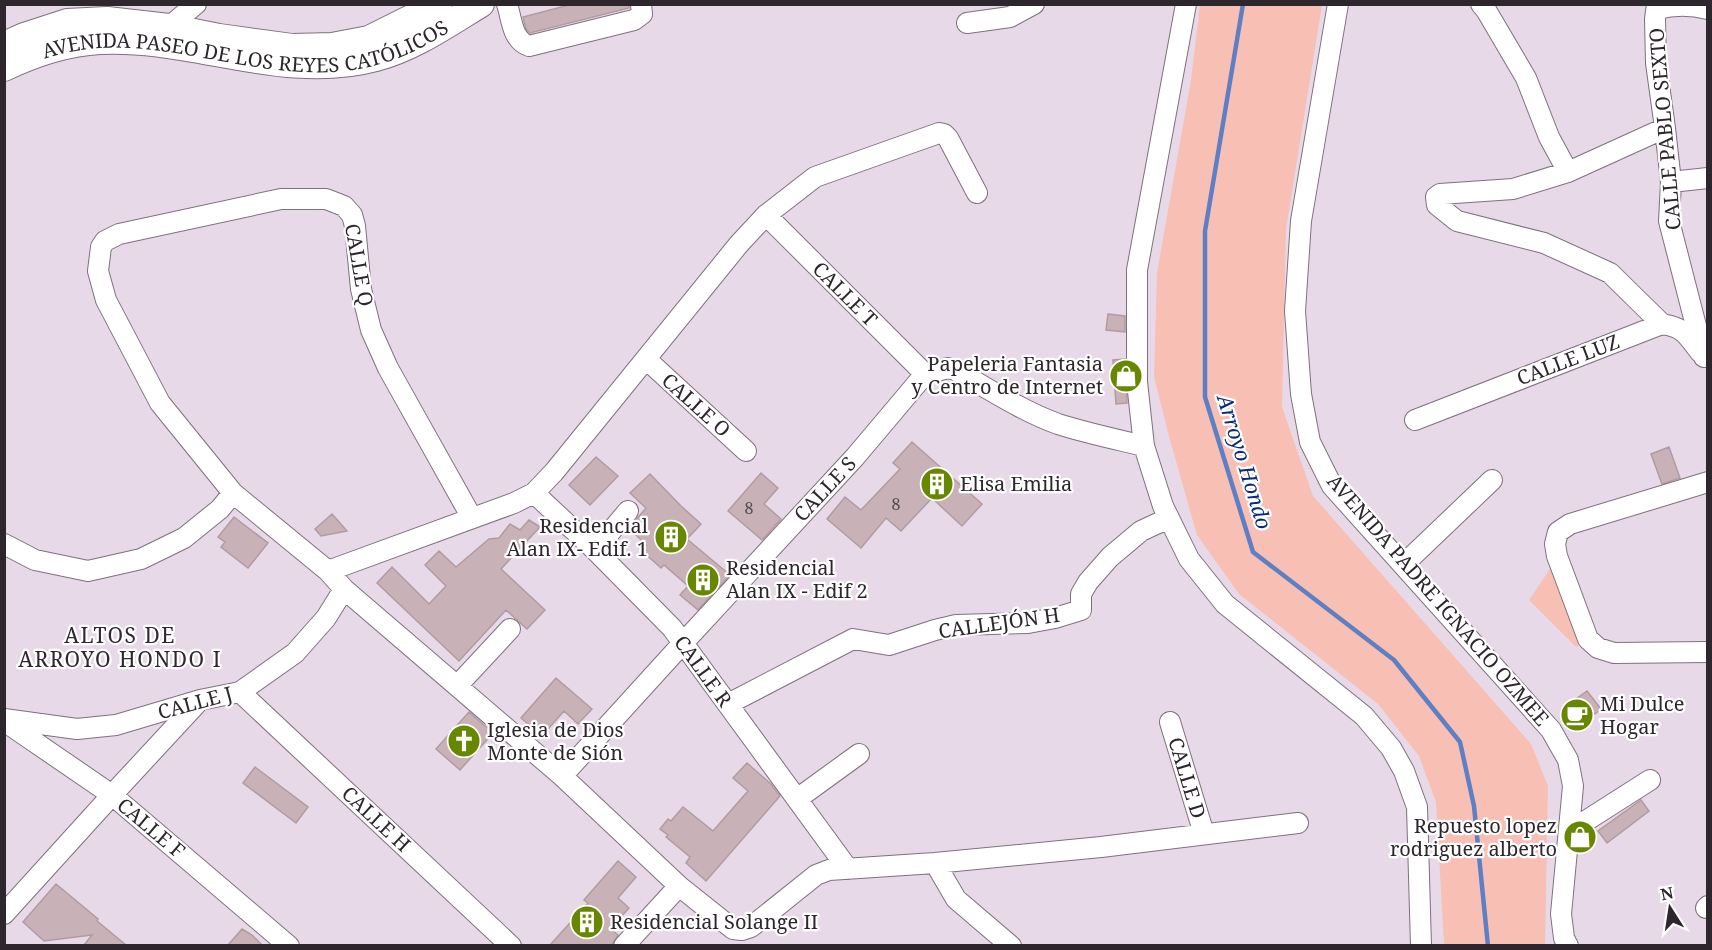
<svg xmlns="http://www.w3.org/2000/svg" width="1712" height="950" font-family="'Noto Serif',serif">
	<rect width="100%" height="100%" fill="#e8d9e8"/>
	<path fill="#f8bfb5" d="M 1200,5 L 1322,5 L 1286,229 L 1282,407 L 1313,496 L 1531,744 L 1548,786 L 1545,945 L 1444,945 L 1436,802 L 1419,756 L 1378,704 L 1239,594 L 1197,535 L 1170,440 L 1154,377 L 1157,273 L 1191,80 Z
		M 1554,563 L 1582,643 L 1576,647 L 1529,600 Z"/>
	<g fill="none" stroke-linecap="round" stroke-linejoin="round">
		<path stroke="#5d80c4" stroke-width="4.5" d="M 1243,4 L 1205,231 L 1205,397 L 1253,552 L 1394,660 L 1460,742 L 1474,806 L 1488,946"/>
	</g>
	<path fill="#c8b2b8" stroke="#b09ba1" stroke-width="1.5" d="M 573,4 L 629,4 L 629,8 L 530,33 L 526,29 L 523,17 Z
		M 1108,314 L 1125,316 L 1125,332 L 1106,330 Z
		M 1125,359 L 1127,403 L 1116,404 L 1113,360 Z
		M 912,442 L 982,504 L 962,526 L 932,498 L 901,531 L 886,518 L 861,548 L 827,519 L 845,497 L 861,510 L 900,469 L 893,463 Z
		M 1669,447 L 1680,478 L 1662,484 L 1651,454 Z
		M 596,457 L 618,476 L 590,505 L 569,485 Z
		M 761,473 L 778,488 L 764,504 L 781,519 L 762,540 L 728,511 Z
		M 650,474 L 681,506 L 701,524 L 687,539 L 730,575 L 698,610 L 680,595 L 688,586 L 664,565 L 661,568 L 641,550 L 646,545 L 629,528 L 646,508 L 630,493 Z
		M 332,514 L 347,531 L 321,536 L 315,529 Z
		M 234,517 L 268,543 L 248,568 L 221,547 L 225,542 L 218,537 Z
		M 529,520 L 540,527 L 501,569 L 545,610 L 527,629 L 506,610 L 459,661 L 377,583 L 392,567 L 429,604 L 446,586 L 425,565 L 439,551 L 456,567 L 489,539 L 499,538 L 510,524 L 520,530 Z
		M 556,678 L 592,709 L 578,724 L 564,711 L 542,736 L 521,718 Z
		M 1587,691 L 1601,709 L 1579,726 L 1565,707 Z
		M 469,712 L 493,733 L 460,770 L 436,749 Z
		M 747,763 L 771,784 L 780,796 L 706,881 L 686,863 L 690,857 L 666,837 L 668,835 L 660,829 L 668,819 L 671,821 L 683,807 L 713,831 L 748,791 L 733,778 Z
		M 255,767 L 308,807 L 296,823 L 243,783 Z
		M 1641,800 L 1649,811 L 1607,843 L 1598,831 Z
		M 618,861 L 636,877 L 618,898 L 629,908 L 610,929 L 618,935 L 612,945 L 550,945 L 588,903 L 584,900 Z
		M 56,884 L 98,919 L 97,921 L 126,945 L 84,945 L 92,935 L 44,941 L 23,922 Z
		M 242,929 L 252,935 L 262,945 L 228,945 Z"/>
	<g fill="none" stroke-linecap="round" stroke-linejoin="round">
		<g stroke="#7e717e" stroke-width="22">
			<path id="minor" d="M 507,4 C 512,20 512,40 529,46 L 634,20 L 642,14 L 641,4
				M 1186,4 L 1137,270 L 1137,382 L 1144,446 L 1163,506 L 1189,559 L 1225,604 L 1364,716 L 1391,748 L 1404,771 L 1417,807 L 1421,946
				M 1338,4 L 1301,221 L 1295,311 L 1301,394 L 1310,442 L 1332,486 L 1551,730 L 1568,760 L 1573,786 L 1561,914 L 1564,938 L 1568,946
				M 1481,4 L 1486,10 L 1526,78 L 1549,137 L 1568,172
				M 1657,4 L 1655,19 L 1656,63 L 1665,128 L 1671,182 L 1669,221 L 1704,357
				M 1657,9 C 1673,5 1692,5 1708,9
				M 967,23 L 1010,17 L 1034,4
				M 167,36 L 169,27 L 196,4
				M 1671,182 L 1708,178
				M 766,215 L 925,374
				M 1662,324 L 1610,273 L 1544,243 L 1457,221 L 1437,205 L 1436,197 L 1440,194 L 1513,189 L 1568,172 L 1665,128
				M 646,359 L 746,451
				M 1415,420 L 1662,324 C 1685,328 1686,334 1700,352
				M 1708,482 L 1570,524 L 1558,532 L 1555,544 L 1557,556 L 1588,639 L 1598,648 L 1614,653 L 1708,652
				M 534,493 L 595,550 L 672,628 L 848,869
				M 472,518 L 388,368 L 371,330 L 361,289 L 355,226 L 352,215 L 344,206 L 326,199 L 281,199 L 119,234 L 105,241 L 101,247 L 98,271 L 106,300 L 160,403 L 233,493 L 328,571 L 344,589 L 562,776 L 679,886 L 733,929 L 742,930 L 751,927 L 816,875 L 829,870 L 935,863 L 1101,847 L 1298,823
				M 4,544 L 35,560 L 88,571 L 141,559 L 184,538 L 220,509 L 233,493
				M 595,550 L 628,511
				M 1403,565 L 1492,480
				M 328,571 L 514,503 L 534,493 L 554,472 L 739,244 L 766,215 L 815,177 L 939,133 L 944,134 L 948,138 L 977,193
				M 457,686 L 510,629
				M 240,692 L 511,946
				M 728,704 L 853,639 L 889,645 L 935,630 L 956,625 L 1028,623 L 1055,618 L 1081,610 L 1081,594 L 1088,582 L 1110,557 L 1141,531 L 1169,518
				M 4,719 L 77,729 L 116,725 L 200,700 L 240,692 L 295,653 L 326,618 L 344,589
				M 4,721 L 112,795 L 289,946
				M 1170,722 L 1204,834
				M 562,776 L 683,643 L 855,457 L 925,374 L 948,368 L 955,370 C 989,389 1022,411 1058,424 C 1086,433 1115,439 1144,446
				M 797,799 L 859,754
				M 1570,831 L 1650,780
				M 935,863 L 956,899 L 1011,946
				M 1706,908 L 1708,906
				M 4,914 L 112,795 L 200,700
				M 624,946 L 679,886"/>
		</g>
		<g stroke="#7e717e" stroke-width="28">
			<g id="major">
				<path d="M 4,45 L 24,36 L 67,22 L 107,20 L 169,27 L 219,37 L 292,47 L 332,46 L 369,39 L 439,4"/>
				<path id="s1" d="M 4,68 C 35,53 66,43 100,41 C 192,36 284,83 376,58 C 414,48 448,24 481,4"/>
			</g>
		</g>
		<use href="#minor" stroke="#fff" stroke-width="20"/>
		<use href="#major" stroke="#fff" stroke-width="26"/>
	</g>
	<defs>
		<g id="shop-disc" transform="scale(1.725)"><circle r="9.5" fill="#678701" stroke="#fff"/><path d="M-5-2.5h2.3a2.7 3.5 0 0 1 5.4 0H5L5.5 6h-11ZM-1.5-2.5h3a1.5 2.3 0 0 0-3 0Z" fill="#fff"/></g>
		<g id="building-disc" transform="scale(1.725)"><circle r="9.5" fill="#678701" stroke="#fff"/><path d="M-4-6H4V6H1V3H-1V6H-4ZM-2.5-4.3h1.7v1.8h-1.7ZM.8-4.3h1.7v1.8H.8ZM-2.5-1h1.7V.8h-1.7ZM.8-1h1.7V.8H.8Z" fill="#fff"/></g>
		<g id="cafe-disc" transform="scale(1.725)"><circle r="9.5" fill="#678701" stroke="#fff"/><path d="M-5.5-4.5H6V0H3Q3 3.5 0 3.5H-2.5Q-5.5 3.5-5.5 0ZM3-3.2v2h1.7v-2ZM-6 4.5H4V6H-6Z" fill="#fff"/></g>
		<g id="church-disc" transform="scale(1.725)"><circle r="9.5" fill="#678701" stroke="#fff"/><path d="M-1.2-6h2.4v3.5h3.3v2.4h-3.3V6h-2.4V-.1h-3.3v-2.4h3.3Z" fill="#fff"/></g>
	</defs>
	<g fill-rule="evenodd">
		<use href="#shop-disc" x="1126" y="376"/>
		<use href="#building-disc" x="937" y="484"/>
		<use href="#building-disc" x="671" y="537"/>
		<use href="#building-disc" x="703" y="580"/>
		<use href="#cafe-disc" x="1577" y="715"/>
		<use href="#church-disc" x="464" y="741"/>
		<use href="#shop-disc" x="1580" y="837"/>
		<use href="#building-disc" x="587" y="922"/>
	</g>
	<g text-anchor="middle" stroke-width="4.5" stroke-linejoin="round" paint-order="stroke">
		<g font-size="16" fill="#544a50">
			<text x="896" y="510">8</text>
			<text x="749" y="514">8</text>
		</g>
		<g font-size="20" fill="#2d272d" stroke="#fff">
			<text dy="7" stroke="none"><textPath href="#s1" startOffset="249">AVENIDA PASEO DE LOS REYES CATÓLICOS</textPath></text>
			<text transform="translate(1665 129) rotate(-95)" y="7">CALLE PABLO SEXTO</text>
			<text transform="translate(359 265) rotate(80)" y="7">CALLE Q</text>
			<text transform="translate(845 294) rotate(45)" y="7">CALLE T</text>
			<text transform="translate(1568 360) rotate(-21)" y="7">CALLE LUZ</text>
			<text transform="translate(696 405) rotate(42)" y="7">CALLE O</text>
			<text transform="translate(825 489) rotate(-47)" y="7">CALLE S</text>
			<text transform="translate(1438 600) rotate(49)" y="7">AVENIDA PADRE IGNACIO OZMEE</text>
			<text transform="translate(999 623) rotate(-8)" y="7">CALLEJÓN H</text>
			<text transform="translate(703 671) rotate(54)" y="7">CALLE R</text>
			<text transform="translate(195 703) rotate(-15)" y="7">CALLE J</text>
			<text transform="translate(1187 778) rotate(73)" y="7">CALLE D</text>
			<text transform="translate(376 819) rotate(43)" y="7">CALLE H</text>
			<text transform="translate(151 828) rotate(40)" y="7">CALLE F</text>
		</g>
		<g font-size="20" fill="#2d272d" stroke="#fff" text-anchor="start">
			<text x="1103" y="371" text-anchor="end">Papeleria Fantasia<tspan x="1103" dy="23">y Centro de Internet</tspan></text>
			<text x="960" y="491">Elisa Emilia</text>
			<text x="648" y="533" text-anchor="end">Residencial<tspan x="648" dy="23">Alan IX- Edif. 1</tspan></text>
			<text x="726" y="575">Residencial<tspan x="726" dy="23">Alan IX - Edif 2</tspan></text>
			<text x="1600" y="711">Mi Dulce<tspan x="1600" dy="23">Hogar</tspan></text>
			<text x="487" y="737">Iglesia de Dios<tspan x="487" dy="23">Monte de Sión</tspan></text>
			<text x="1557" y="833" text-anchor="end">Repuesto lopez<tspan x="1557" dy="23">rodriguez alberto</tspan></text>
			<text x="610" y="929">Residencial Solange II</text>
		</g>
		<g font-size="21" font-style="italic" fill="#082c7b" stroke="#fff">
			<text transform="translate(1244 462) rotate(73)" y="7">Arroyo Hondo</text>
		</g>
		<g font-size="21" letter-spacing="1.5" fill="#312631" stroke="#fff">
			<text x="120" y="643">ALTOS DE<tspan x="120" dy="24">ARROYO HONDO I</tspan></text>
		</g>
	</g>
	<rect width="1712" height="950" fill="none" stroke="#2d272d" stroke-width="12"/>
	<g transform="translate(1670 908) rotate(348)" stroke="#ffffff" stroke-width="4.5" paint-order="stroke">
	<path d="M0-4.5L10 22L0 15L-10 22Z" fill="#2d272d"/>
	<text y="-9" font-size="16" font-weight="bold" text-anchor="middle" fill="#2d272d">N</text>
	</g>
</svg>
